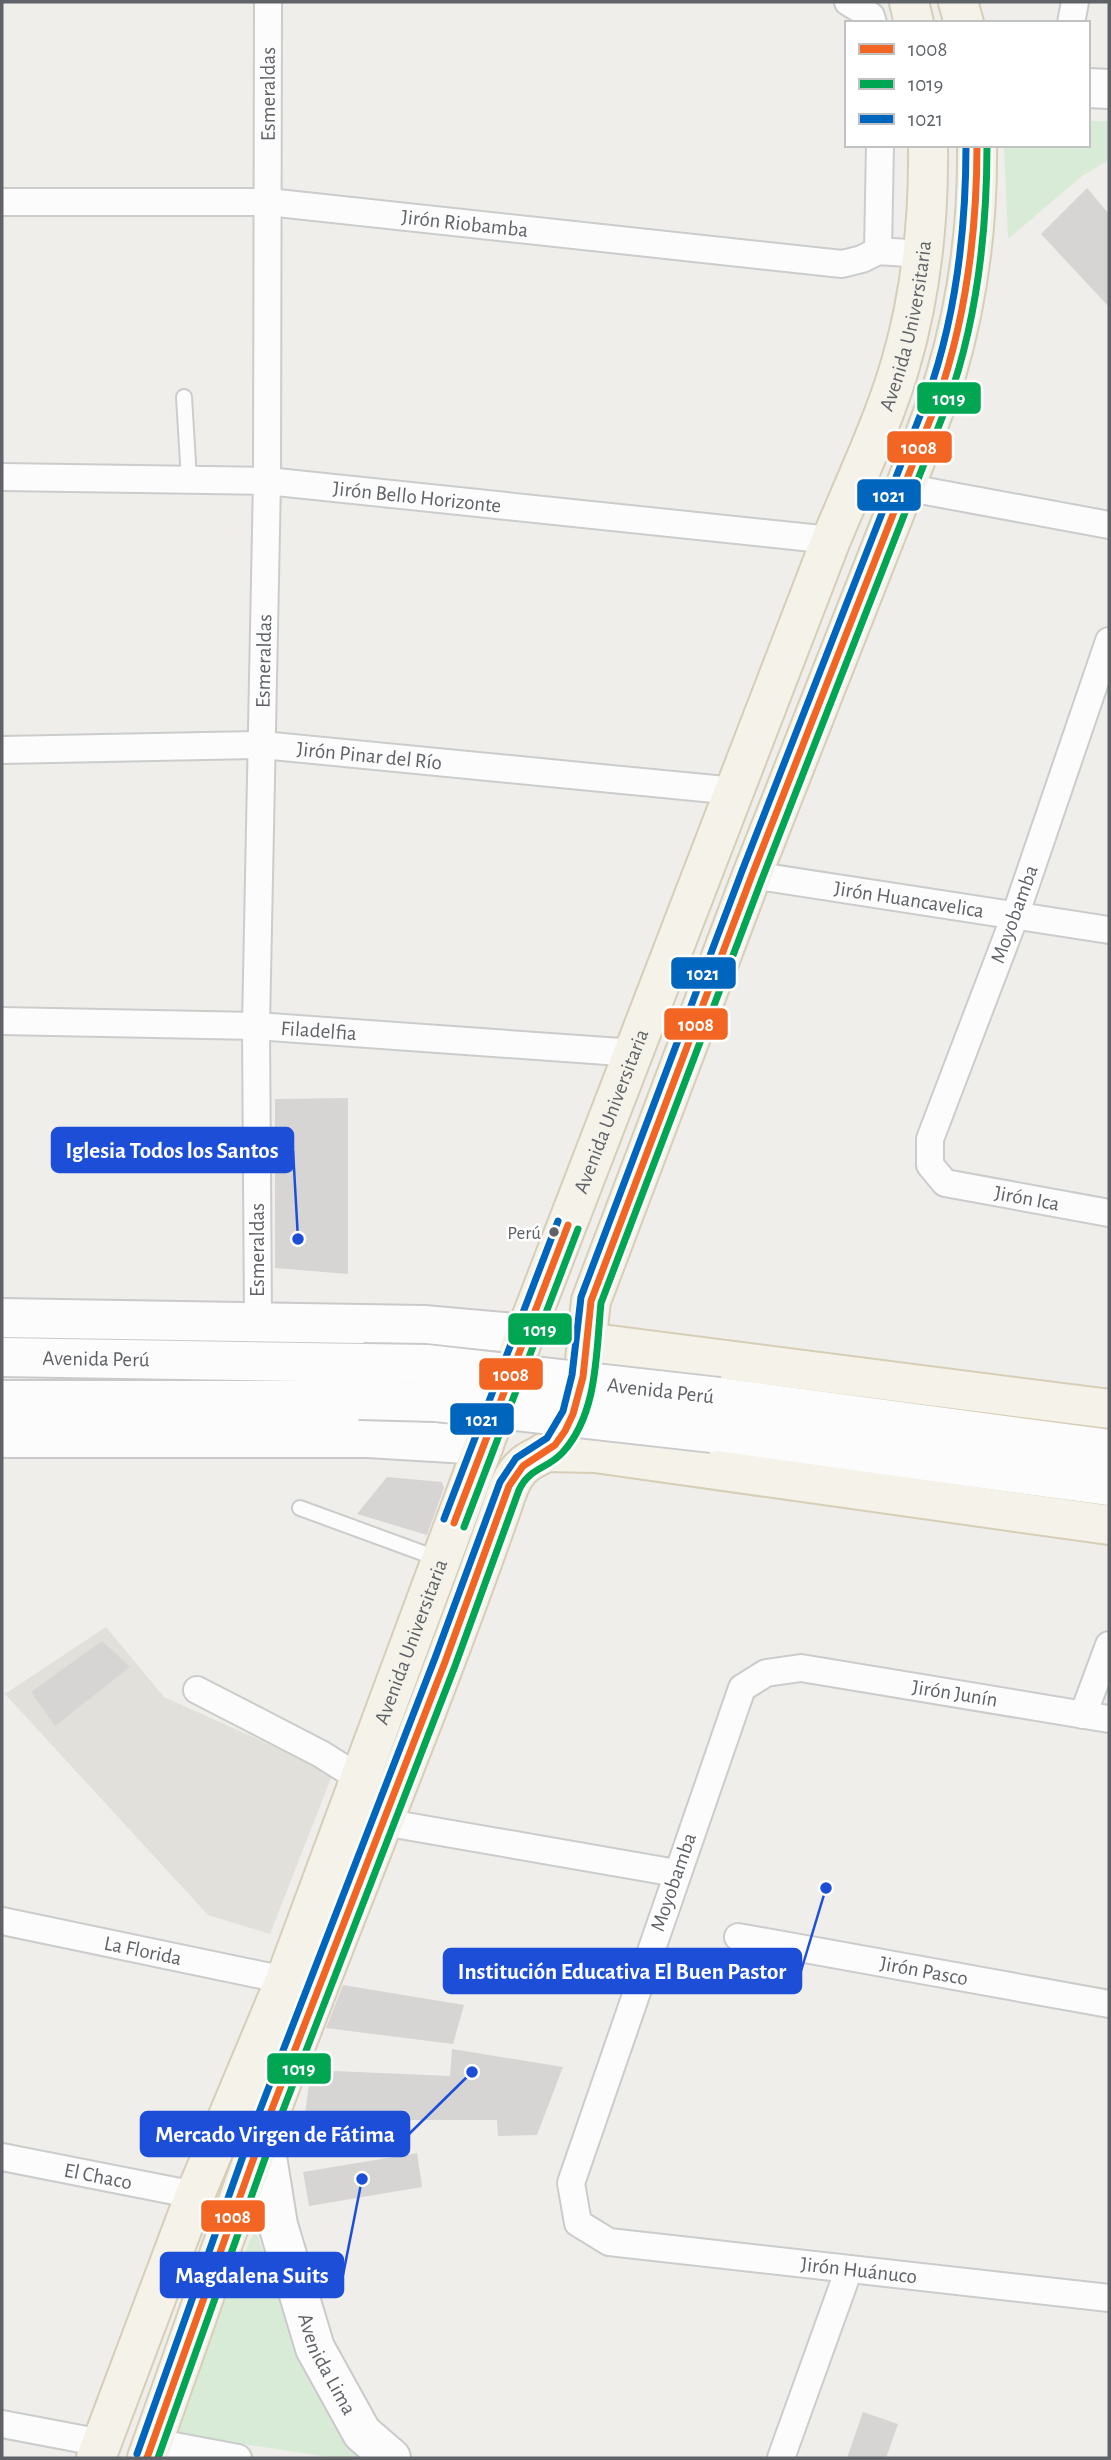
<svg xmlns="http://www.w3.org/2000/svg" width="1111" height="2460" font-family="'Alegreya Sans',sans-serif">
	<rect width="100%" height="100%" fill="#efeeea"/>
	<path fill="#e2e0da" d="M 106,1627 L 164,1697 L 333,1773 L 270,1934 L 208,1915 L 5,1694 Z"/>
	<path fill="#d8ebd6" d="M 1088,121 L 1109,121 L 1109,160 L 1082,176 L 1008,239 L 1004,145 L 1088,145 Z
		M 255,2229 L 292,2327 L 368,2458 L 334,2458 L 179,2434 L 174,2422 Z"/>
	<path fill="#d6d5d3" d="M 1087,188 L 1109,214 L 1109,307 L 1041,234 Z
		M 348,1098 L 348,1274 L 275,1268 L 275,1099 Z
		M 387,1477 L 442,1482 L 444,1488 L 427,1535 L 357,1514 Z
		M 102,1641 L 130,1667 L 55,1726 L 31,1692 Z
		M 343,1985 L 464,2005 L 453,2044 L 326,2028 Z
		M 452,2049 L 563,2067 L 537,2135 L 498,2136 L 497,2120 L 304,2120 L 311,2070 L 450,2076 Z
		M 417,2153 L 422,2187 L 309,2206 L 303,2172 Z
		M 863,2412 L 898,2424 L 886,2458 L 847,2458 Z"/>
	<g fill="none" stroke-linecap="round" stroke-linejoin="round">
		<g stroke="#cbcccc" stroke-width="18">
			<path id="lane" d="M 184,397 L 189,480
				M 300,1508 L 439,1559"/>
		</g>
		<g stroke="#cbcccc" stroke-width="30">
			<g id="street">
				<path d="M 848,2 L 871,16 L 873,23"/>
				<path d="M 1071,23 L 1075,2"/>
				<path id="s1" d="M 2,202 L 268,202 L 842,264 L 862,259 L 878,251 L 922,254"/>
				<path d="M 878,251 L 880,145"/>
				<path id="s2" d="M 2,477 L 267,481 L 831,540"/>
				<path d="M 904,487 L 1109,525"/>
				<path id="s3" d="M 1109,641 L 1015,916 L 930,1139 L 930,1165 L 945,1183 L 1109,1213"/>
				<path id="s4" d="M 2,750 L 262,745 L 735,791"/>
				<path id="s5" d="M 752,875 L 1109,930"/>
				<path id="s6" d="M 2,1021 L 256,1026 L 635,1053"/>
				<path id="s7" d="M 258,1321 L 256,1026 L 267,481 L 268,2"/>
				<path d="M 197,1690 L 321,1754 L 359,1778"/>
				<path d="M 1083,1715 L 1109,1645"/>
				<path id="s8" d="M 1109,1719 L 801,1668 L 766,1673 L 742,1688 L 571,2183 L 578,2223 L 609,2242 L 1109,2298"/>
				<path d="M 383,1822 L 676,1873"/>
				<path id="s9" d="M 2,1921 L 285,1980"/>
				<path id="s10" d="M 738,1937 L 1109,2004"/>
				<path id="s11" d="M 2,2157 L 195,2195"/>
				<path d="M 2,2424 L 102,2443"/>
				<path d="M 153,2442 L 238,2458"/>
				<path d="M 781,2458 L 849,2269"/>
			</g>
		</g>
		<g stroke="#cacacb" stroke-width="42">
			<g id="secondary">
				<path d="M 1088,88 L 1109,89"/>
				<path d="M 2,1318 L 424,1325 L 525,1334"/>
				<path id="s12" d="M 2,1357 L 363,1363"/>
				<path d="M 719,1397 L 1109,1449"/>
				<path d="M 2,1400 L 359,1400"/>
				<path d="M 712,1433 L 1109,1486"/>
				<path d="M 2,1438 L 368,1438 L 484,1445"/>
				<path id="s13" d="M 263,2132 L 278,2225 L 315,2348 L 362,2433 L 391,2458"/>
			</g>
		</g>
		<g stroke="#d7ceb8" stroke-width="42">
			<g id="primary">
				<path d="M 909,2 L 914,23"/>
				<path d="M 958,2 L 964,23"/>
				<path d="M 586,1342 L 1109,1409"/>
				<path d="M 545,1452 L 595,1453 L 1109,1525"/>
				<path id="s14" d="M 96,2458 L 195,2195 L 285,1980 L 525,1334 L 831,540 C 855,482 882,426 900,366 C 921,295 929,220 928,145"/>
				<path d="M 147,2458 C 186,2350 223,2241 263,2132 C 341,1922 429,1716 503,1504 C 508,1488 514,1471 528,1462 C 537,1456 548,1453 555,1445 C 587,1411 585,1345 591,1301 L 752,875 L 921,446 C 929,422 939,399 946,375 C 968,301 978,223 977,145"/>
			</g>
		</g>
		<use href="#lane" stroke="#fdfcfc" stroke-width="14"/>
		<use href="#street" stroke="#fdfcfc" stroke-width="26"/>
		<use href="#secondary" stroke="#fdfcfc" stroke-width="38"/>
		<use href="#primary" stroke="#f4f2e9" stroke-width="38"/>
		<g stroke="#cacacb" stroke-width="42" stroke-linecap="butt">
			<g id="secondary-bridge">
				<path id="s15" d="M 363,1363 L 426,1364 L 719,1397"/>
				<path d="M 359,1400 L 436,1402 L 712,1433"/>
			</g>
		</g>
		<use href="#secondary-bridge" stroke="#fdfcfc" stroke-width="38"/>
		<g stroke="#fff" stroke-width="12">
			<path id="bus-1" d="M 454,1523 L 568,1225
				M 147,2458 L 263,2132 L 445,1662 L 509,1486 L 523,1466 L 555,1445 L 565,1431 L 573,1414 L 583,1377 L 591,1301 L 752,875 L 937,402 C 966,319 977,232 977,145"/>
		</g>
		<g stroke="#fff" stroke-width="12">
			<path id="bus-2" d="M 464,1527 L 578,1229
				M 158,2458 L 273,2136 L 455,1666 L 519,1490 C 530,1467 548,1469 563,1452 C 598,1413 596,1353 601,1303 L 762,879 L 947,405 C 977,322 987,233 987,145"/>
		</g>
		<g stroke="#fff" stroke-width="12">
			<path id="bus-3" d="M 444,1519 L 558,1221
				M 137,2454 L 253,2128 L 435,1658 L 500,1482 L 516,1458 L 547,1438 L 563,1411 L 572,1375 L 581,1297 L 742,871 L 927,398 C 956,317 966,231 966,145"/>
		</g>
		<use href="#bus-1" stroke="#f26522" stroke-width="7"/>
		<use href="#bus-2" stroke="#00a651" stroke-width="7"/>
		<use href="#bus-3" stroke="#0065bd" stroke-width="7"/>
	</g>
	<circle fill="#5f6368" stroke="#fff" stroke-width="2.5" cx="554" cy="1232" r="6"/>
	<g text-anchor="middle" stroke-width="5" stroke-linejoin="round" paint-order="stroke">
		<g font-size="19" fill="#5f6368" stroke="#fff" text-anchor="end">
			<text x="541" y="1239">Perú</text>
		</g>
		<g font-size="21" fill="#5f6368" stroke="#fff">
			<text dy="7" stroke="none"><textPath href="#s7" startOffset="1227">Esmeraldas</textPath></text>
			<text dy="7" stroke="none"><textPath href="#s1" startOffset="464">Jirón Riobamba</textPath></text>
			<text dy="7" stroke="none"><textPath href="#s14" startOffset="2282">Avenida Universitaria</textPath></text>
			<text dy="7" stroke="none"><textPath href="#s2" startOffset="416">Jirón Bello Horizonte</textPath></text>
			<text dy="7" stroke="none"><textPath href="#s7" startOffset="660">Esmeraldas</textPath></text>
			<text dy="7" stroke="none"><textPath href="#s4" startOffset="368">Jirón Pinar del Río</textPath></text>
			<text dy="7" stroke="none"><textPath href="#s5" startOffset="159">Jirón Huancavelica</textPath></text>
			<text transform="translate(1014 914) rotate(-70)" y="7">Moyobamba</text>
			<text dy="7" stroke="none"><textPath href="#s6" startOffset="317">Filadelfia</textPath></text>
			<text dy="7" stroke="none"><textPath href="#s14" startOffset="1442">Avenida Universitaria</textPath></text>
			<text dy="7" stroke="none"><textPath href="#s3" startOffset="662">Jirón Ica</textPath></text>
			<text transform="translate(257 1250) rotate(-90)" y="7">Esmeraldas</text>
			<text dy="7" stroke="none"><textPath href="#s12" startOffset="94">Avenida Perú</textPath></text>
			<text dy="7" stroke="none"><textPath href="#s15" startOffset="299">Avenida Perú</textPath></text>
			<text dy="7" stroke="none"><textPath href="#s14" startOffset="875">Avenida Universitaria</textPath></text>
			<text transform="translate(955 1693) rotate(9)" y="7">Jirón Junín</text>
			<text transform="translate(673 1882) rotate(-71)" y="7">Moyobamba</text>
			<text dy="7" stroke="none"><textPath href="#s9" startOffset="144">La Florida</textPath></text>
			<text dy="7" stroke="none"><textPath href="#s10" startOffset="189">Jirón Pasco</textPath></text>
			<text dy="7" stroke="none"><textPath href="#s11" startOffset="98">El Chaco</textPath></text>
			<text dy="7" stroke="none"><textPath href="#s8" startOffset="1228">Jirón Huánuco</textPath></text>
			<text dy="7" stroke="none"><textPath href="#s13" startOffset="242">Avenida Lima</textPath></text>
		</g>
	</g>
	<path fill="none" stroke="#1d4ed8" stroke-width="2.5" d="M298 1239L293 1150M826 1888L801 1971M472 2072L409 2134M362 2179L343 2275"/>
	<g fill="#1d4ed8" stroke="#fff" stroke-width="2.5">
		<circle cx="298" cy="1239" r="7"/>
		<circle cx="826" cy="1888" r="7"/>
		<circle cx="472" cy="2072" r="7"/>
		<circle cx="362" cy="2179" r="7"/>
	</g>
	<g fill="#1d4ed8" stroke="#1d4ed8" stroke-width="2.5">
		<rect x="52" y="1128" width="241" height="44" rx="7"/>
		<rect x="444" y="1949" width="357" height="44" rx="7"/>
		<rect x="141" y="2112" width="268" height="44" rx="7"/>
		<rect x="161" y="2253" width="182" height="44" rx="7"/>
	</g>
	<g font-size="23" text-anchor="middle" font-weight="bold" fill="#fff">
		<text x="172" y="1158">Iglesia Todos los Santos</text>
		<text x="622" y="1979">Institución Educativa El Buen Pastor</text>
		<text x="275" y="2142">Mercado Virgen de Fátima</text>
		<text x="252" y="2283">Magdalena Suits</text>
	</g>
	<g stroke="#fff" stroke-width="2.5">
		<rect x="916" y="381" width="66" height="34" rx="7" fill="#00a651"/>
		<rect x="886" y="430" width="67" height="34" rx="7" fill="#f26522"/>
		<rect x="856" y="478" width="66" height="34" rx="7" fill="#0065bd"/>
		<rect x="670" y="956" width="67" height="34" rx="7" fill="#0065bd"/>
		<rect x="663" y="1007" width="66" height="34" rx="7" fill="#f26522"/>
		<rect x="507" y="1312" width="66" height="34" rx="7" fill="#00a651"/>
		<rect x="478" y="1357" width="66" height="34" rx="7" fill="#f26522"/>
		<rect x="449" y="1402" width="66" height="34" rx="7" fill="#0065bd"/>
		<rect x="266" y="2052" width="66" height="33" rx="7" fill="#00a651"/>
		<rect x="200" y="2199" width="66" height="34" rx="7" fill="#f26522"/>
	</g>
	<g font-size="19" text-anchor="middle" font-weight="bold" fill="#fff">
		<text x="949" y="405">1019</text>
		<text x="919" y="454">1008</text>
		<text x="889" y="502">1021</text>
		<text x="703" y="980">1021</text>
		<text x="696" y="1031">1008</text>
		<text x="540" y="1336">1019</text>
		<text x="511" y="1381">1008</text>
		<text x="482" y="1426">1021</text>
		<text x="299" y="2075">1019</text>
		<text x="233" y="2223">1008</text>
	</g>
	<rect width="1111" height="2460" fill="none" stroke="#5f6368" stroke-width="7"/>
	<rect x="845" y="21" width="245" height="126" fill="#ffffff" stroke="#bfc1c3" stroke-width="2"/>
	<rect x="859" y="44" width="35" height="10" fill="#f26522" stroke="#bfc1c3" stroke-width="2"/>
	<text x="908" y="56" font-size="21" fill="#5f6368">1008</text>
	<rect x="859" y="79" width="35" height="10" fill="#00a651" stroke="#bfc1c3" stroke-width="2"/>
	<text x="908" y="91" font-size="21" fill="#5f6368">1019</text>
	<rect x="859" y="114" width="35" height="10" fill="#0065bd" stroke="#bfc1c3" stroke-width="2"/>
	<text x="908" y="126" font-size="21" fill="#5f6368">1021</text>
</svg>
